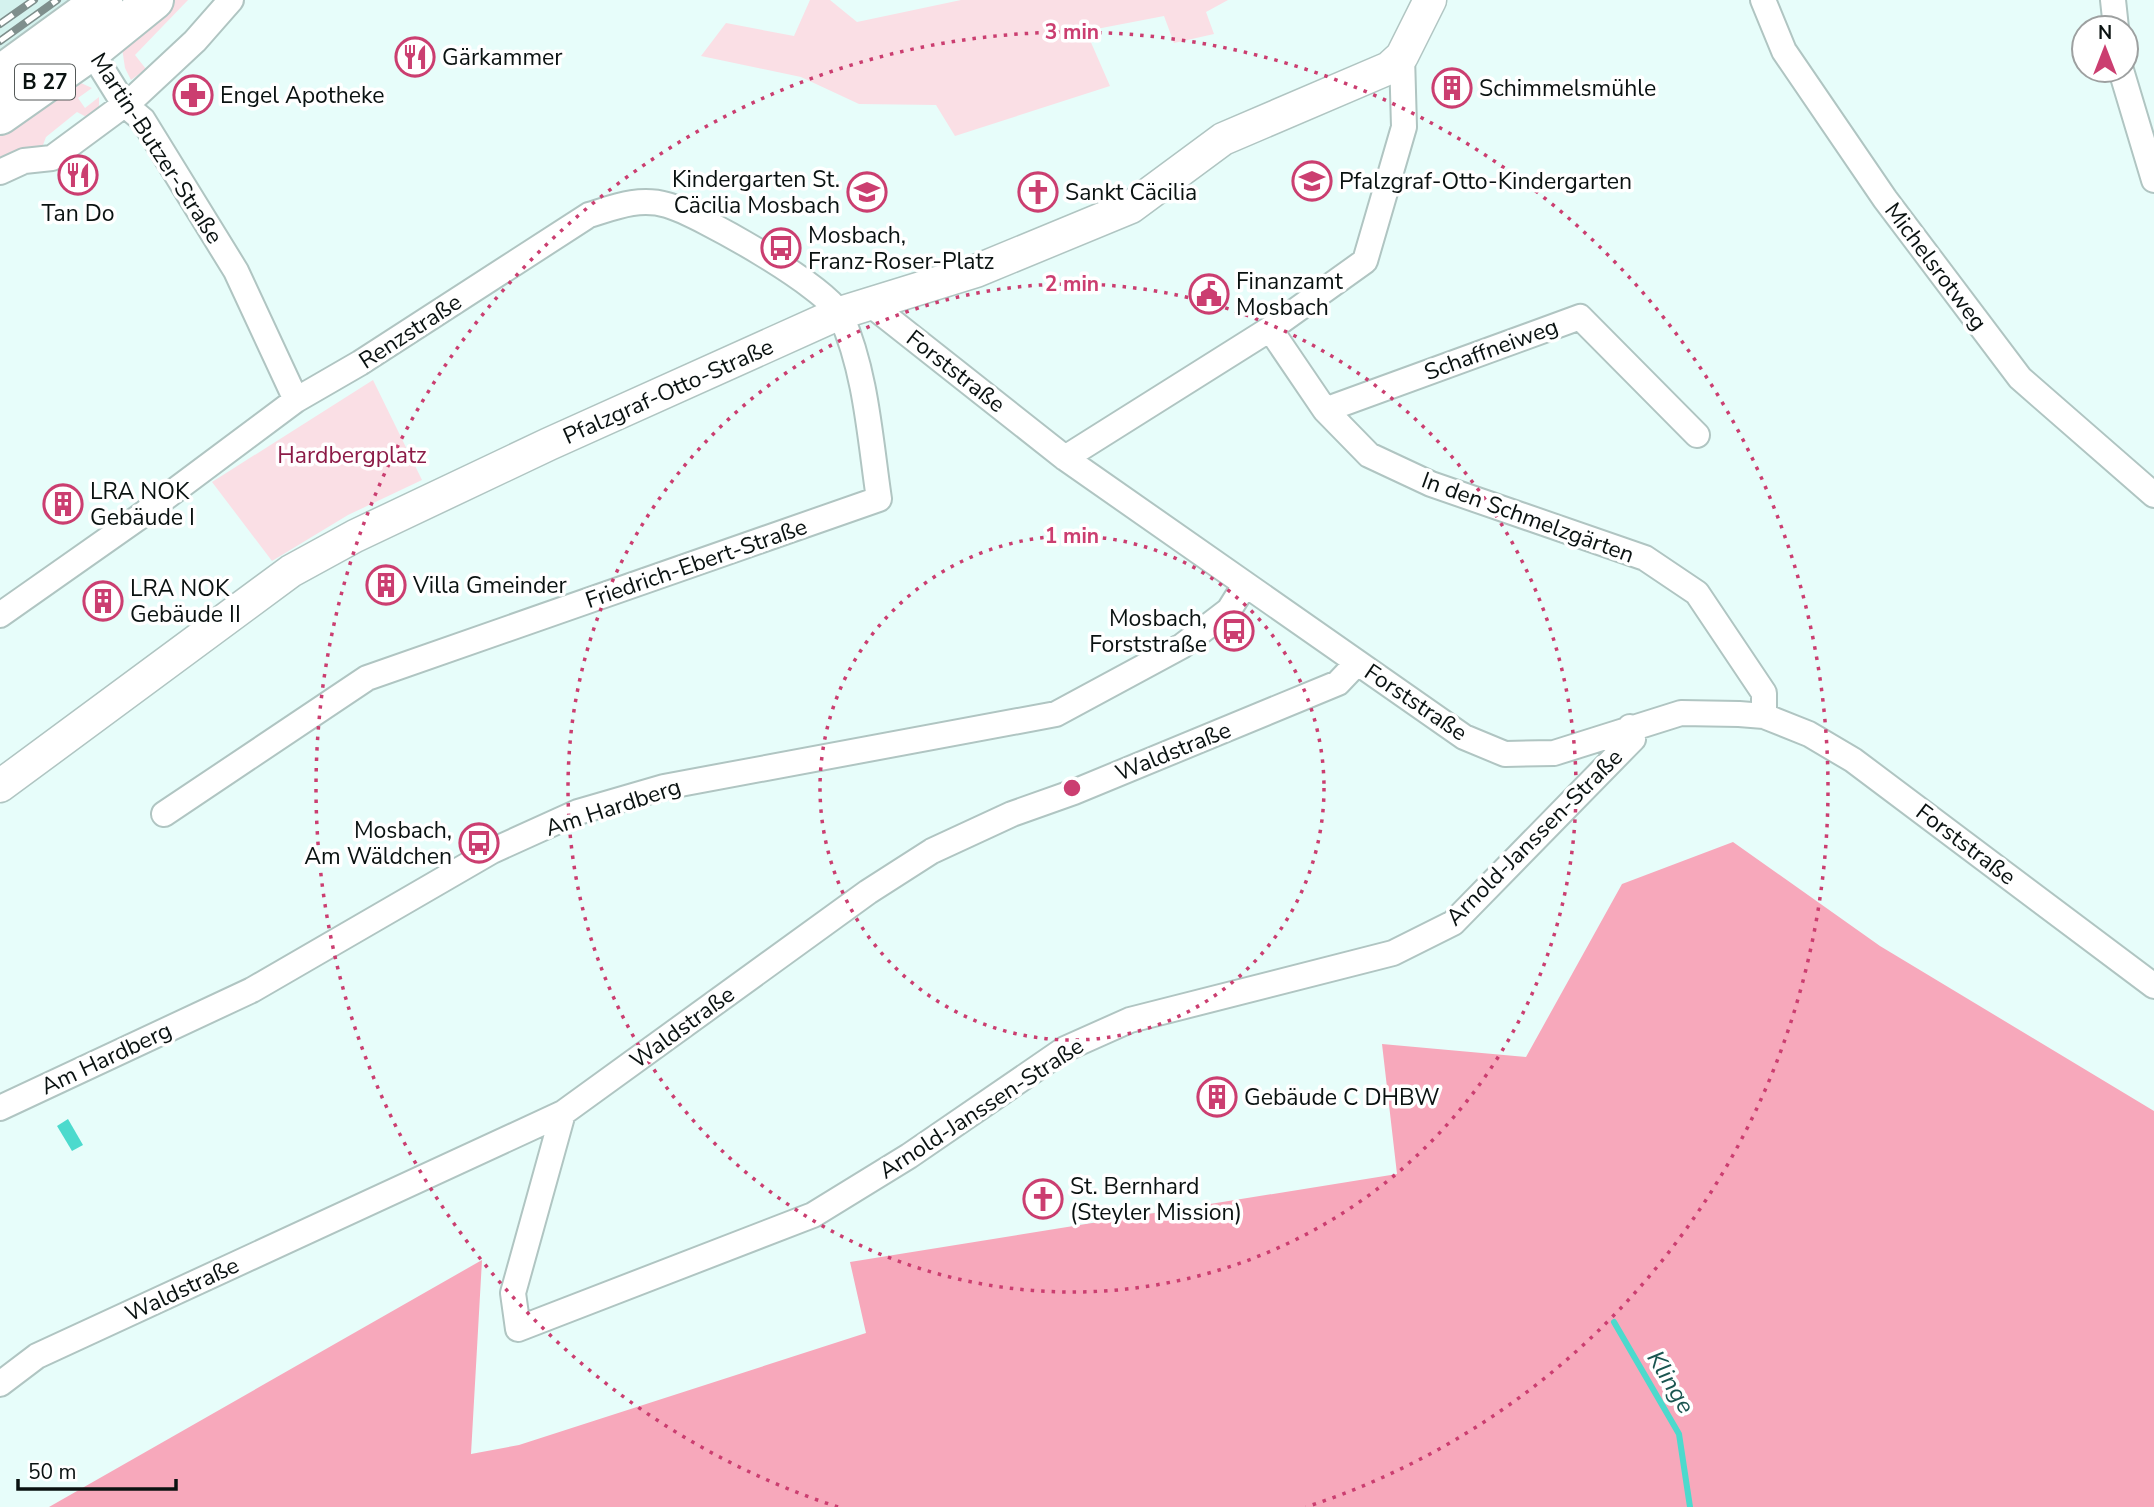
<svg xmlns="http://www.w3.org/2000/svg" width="2154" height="1507" font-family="'Nunito Sans',sans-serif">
	<rect width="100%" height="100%" fill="#e7fdfa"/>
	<path fill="#d4f2ee" d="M 0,0 L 84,0 L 0,59 Z"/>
	<path fill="#fadfe5" d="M 175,0 L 188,0 L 135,55 L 146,69 L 131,80 L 125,68 L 122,48 L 140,27 Z
		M 810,0 L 830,0 L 857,22 L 961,0 L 1228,0 L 1206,12 L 1214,34 L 1174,43 L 1164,16 L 1086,31 L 1110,86 L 955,136 L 936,105 L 859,104 L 801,77 L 701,56 L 726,23 L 794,36 Z
		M 81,83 L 92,88 L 78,98 L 85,108 L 99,97 L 99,106 L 92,120 L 77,112 L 46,137 L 43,145 L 13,151 L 0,158 L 0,132 L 72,84 Z
		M 373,380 L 422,480 L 348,515 L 272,561 L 212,482 Z"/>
	<path fill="#f7a8bb" d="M 1733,842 L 1880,946 L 2154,1111 L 2154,1507 L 49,1507 L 482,1260 L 471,1454 L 519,1445 L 866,1333 L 850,1262 L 1397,1174 L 1382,1044 L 1526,1057 L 1622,884 Z"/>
	<path fill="#4cdacd" d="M 68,1119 L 83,1145 L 72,1151 L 57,1126 Z"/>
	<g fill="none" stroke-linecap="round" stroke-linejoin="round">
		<path stroke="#4cdacd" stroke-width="6" d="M 1614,1322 L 1679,1434 L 1690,1507"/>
		<g stroke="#b0c5c2" stroke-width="28">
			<path id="minor" d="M 1763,0 L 1784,51 L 1885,199 L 2020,378 L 2154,495
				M 2113,0 L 2116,28
				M 92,37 L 91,51 L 124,104 L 143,120 L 236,271 L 296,400
				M 2121,70 L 2154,180
				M 0,172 L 24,161 L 52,158 L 136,96 L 195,41 L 231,0
				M 870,304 L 1065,458 L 1464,737 L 1505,754 L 1554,753 L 1681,713 L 1739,714 L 1764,716 L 1809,734 L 1853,760 L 2154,986
				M 1270,329 L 1325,410 L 1369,455 L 1431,484 L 1645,558 L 1697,593 L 1764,693 L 1764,716
				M 1325,410 L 1580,317 L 1697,435
				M 1065,458 L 1270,329 L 1365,261 L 1404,127 L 1402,56
				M 0,615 L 138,518 L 296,400 L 360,363 L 589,215 C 615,207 639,197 667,205 C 699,214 829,288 841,316 C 866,372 870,438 879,499 L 367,678 L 164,814
				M 0,1108 L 252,990 L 492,851 L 578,812 L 664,787 L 1056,714 L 1182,646 L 1229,610 L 1244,586
				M 563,1113 L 513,1293 L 518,1329 L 813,1215 L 909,1156 L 1065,1049 L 1130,1020 L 1393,953 L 1453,923 L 1633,739 L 1630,727
				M 0,1384 L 37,1356 L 563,1113 L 868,892 L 932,851 L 1012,814 L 1074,792 L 1338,683 L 1357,663"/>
		</g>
		<g stroke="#b0c5c2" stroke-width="35">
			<path id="tertiary" d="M 0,786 L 291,571 L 355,536 L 549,444 L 840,313 L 976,271 L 1131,207 L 1223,139 L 1389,68 L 1402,56 L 1430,0"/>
		</g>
		<g stroke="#b0c5c2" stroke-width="42">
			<path id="primary" d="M 0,75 L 103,0
				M 0,115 L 91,51 L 154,0"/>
		</g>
		<use href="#minor" stroke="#fff" stroke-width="24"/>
		<use href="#tertiary" stroke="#fff" stroke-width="32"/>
		<use href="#primary" stroke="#fff" stroke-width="38"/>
		<g stroke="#7f8f8d" stroke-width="8">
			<path id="rail" d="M 0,24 L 34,0
				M 0,41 L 57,0"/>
		</g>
		<use href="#rail" stroke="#fff" stroke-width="5" stroke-dasharray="16" stroke-linecap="butt"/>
	</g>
	<g fill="none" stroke="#cb3e70" stroke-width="3.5" stroke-dasharray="3.5 7">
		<circle cx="1072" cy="788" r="252"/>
		<circle cx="1072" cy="788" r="504"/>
		<path d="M838 1507A756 756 0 1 1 1306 1507"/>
	</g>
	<defs>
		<g id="restaurant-ring" transform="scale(2.0125)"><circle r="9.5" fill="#fff" stroke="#cb3e70" stroke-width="1.5"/><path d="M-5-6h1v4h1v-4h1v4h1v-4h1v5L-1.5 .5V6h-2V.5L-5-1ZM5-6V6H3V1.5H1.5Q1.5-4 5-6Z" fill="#cb3e70"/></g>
		<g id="building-ring" transform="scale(2.0125)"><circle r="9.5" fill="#fff" stroke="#cb3e70" stroke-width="1.5"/><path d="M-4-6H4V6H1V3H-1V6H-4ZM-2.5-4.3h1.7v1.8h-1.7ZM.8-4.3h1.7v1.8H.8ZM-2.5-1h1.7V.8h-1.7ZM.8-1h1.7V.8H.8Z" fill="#cb3e70"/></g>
		<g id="pharmacy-ring" transform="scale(2.0125)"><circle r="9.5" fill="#fff" stroke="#cb3e70" stroke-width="1.5"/><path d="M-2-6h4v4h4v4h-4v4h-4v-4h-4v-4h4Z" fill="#cb3e70"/></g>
		<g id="school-ring" transform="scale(2.0125)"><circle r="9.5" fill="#fff" stroke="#cb3e70" stroke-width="1.5"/><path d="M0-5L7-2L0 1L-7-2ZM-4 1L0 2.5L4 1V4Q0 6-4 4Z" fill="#cb3e70"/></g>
		<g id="church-ring" transform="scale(2.0125)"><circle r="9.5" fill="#fff" stroke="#cb3e70" stroke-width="1.5"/><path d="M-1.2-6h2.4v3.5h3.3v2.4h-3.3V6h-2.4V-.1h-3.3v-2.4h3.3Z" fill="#cb3e70"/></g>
		<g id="bus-ring" transform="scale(2.0125)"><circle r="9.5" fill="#fff" stroke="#cb3e70" stroke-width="1.5"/><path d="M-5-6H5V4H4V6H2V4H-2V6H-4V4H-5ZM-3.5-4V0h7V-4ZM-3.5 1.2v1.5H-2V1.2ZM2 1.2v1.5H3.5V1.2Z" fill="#cb3e70"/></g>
		<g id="civic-ring" transform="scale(2.0125)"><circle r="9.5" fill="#fff" stroke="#cb3e70" stroke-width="1.5"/><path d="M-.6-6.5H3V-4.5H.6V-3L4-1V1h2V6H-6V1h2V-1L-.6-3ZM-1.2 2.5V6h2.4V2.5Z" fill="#cb3e70"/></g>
	</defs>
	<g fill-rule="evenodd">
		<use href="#restaurant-ring" x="415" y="57"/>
		<use href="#building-ring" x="1452" y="88"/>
		<use href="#pharmacy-ring" x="193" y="95"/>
		<use href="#restaurant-ring" x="78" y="175"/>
		<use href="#school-ring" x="1312" y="181"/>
		<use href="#school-ring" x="867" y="192"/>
		<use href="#church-ring" x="1038" y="192"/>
		<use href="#bus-ring" x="781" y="248"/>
		<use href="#civic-ring" x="1209" y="294"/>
		<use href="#building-ring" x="63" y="504"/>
		<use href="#building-ring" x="386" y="585"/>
		<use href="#building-ring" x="103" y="601"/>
		<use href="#bus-ring" x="1234" y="631"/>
		<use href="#bus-ring" x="479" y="843"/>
		<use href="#building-ring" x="1217" y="1097"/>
		<use href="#church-ring" x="1043" y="1199"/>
	</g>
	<g text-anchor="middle" stroke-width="7" stroke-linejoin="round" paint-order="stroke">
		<rect fill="#fff" stroke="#545958" stroke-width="2" x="15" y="64.5" width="60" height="35" rx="5"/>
		<g font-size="21" font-weight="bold" fill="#0a1211">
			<text x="45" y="89">B 27</text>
		</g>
		<g font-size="23" fill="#0a1211" stroke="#fff" text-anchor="start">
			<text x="442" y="65">Gärkammer</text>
			<text x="1479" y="96">Schimmelsmühle</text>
			<text x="220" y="103">Engel Apotheke</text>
			<text x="840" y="187" text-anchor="end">Kindergarten St.<tspan x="840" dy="26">Cäcilia Mosbach</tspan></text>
			<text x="1339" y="189">Pfalzgraf-Otto-Kindergarten</text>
			<text x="1065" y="200">Sankt Cäcilia</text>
			<text x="78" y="221" text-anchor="middle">Tan Do</text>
			<text x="808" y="243">Mosbach,<tspan x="808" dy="26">Franz-Roser-Platz</tspan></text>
			<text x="1236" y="289">Finanzamt<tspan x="1236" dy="26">Mosbach</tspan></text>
			<text x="90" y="499">LRA NOK<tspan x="90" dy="26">Gebäude I</tspan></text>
			<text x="413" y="593">Villa Gmeinder</text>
			<text x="130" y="596">LRA NOK<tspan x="130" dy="26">Gebäude II</tspan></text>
			<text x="1207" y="626" text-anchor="end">Mosbach,<tspan x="1207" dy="26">Forststraße</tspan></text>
			<text x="452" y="838" text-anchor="end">Mosbach,<tspan x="452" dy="26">Am Wäldchen</tspan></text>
			<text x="1244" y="1105">Gebäude C DHBW</text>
			<text x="1070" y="1194">St. Bernhard<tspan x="1070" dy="26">(Steyler Mission)</tspan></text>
		</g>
		<g font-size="23" fill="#0a1211" stroke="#fff">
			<text transform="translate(157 148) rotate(57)" y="8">Martin-Butzer-Straße</text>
			<text transform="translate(1936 266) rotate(53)" y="8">Michelsrotweg</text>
			<text transform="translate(410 331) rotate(-33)" y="8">Renzstraße</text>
			<text transform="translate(1491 349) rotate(-20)" y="8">Schaffneiweg</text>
			<text transform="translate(956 371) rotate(38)" y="8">Forststraße</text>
			<text transform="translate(668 391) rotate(-24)" y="8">Pfalzgraf-Otto-Straße</text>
			<text transform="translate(1528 517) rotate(20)" y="8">In den Schmelzgärten</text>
			<text transform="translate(696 563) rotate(-19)" y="8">Friedrich-Ebert-Straße</text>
			<text transform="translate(1416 702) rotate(34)" y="8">Forststraße</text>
			<text transform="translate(1173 751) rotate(-22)" y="8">Waldstraße</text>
			<text transform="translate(613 807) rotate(-18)" y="8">Am Hardberg</text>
			<text transform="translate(1534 837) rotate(-45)" y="8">Arnold-Janssen-Straße</text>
			<text transform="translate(1966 844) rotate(37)" y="8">Forststraße</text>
			<text transform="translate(682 1027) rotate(-36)" y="8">Waldstraße</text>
			<text transform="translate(106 1058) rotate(-25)" y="8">Am Hardberg</text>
			<text transform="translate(981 1108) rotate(-33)" y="8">Arnold-Janssen-Straße</text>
			<text transform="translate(182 1289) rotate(-25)" y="8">Waldstraße</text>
		</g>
		<g font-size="23" fill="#8c1b47" stroke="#fff">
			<text x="352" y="463">Hardbergplatz</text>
		</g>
		<g font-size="24" font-style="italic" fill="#1a5550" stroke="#fff">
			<text transform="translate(1671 1382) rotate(59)" y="8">Klinge</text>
		</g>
	</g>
	<circle cx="1072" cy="788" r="10" fill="#cb3e70" stroke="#fff" stroke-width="3.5"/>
	<g font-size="21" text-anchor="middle" font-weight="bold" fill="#cb3e70" stroke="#fff" stroke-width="7" stroke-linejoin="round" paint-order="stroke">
		<text x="1072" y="39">3 min</text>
		<text x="1072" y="291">2 min</text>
		<text x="1072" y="543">1 min</text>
	</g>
	<g transform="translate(2105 49)"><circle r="33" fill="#ffffff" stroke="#9da0a0" stroke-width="2"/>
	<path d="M0-5L12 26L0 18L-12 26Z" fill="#cb3e70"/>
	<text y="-10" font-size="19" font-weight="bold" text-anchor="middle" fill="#0a1211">N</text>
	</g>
	<path d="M18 1479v10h158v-10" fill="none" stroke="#0a1211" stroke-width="3.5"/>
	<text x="28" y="1479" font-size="21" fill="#0a1211" stroke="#ffffff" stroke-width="5" paint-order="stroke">50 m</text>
</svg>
